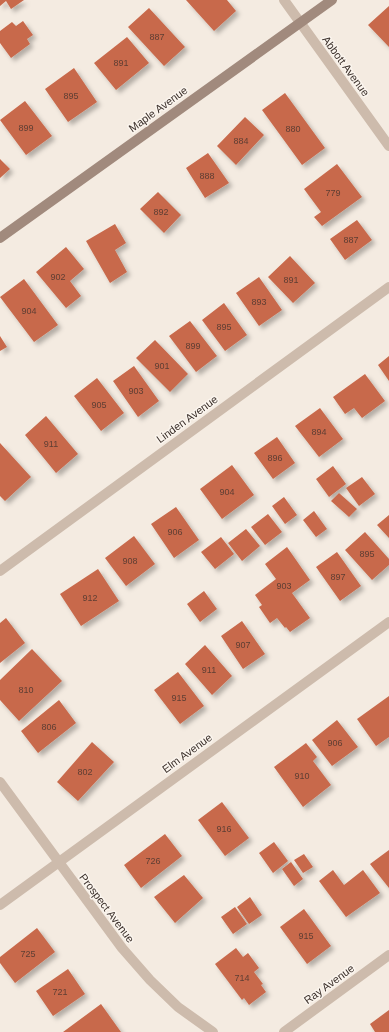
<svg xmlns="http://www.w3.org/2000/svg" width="389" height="1032" font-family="Helvetica,sans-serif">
	<defs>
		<filter id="shadow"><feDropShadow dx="3.5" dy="3.5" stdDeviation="2" flood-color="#0004"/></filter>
	</defs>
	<rect width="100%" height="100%" fill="#f4ebe1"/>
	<path fill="#c8694b" filter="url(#shadow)" d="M 0,0 L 24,0 L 11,9 L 6,1 L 0,6 Z
		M 186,0 L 227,0 L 236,11 L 214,31 Z
		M 389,6 L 389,47 L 368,25 Z
		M 149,8 L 185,47 L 164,66 L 128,27 Z
		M 23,21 L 33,35 L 27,39 L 30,44 L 11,58 L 0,43 L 0,31 L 12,22 L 16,26 Z
		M 127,37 L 149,63 L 116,90 L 94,63 Z
		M 74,68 L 97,102 L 68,122 L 45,89 Z
		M 285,93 L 325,148 L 302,165 L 262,110 Z
		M 25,101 L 52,136 L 26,155 L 0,120 Z
		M 245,117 L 264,135 L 236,165 L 217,146 Z
		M 208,153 L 229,183 L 205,198 L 186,168 Z
		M 0,159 L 10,169 L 0,178 Z
		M 337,164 L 362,197 L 322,226 L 314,217 L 321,212 L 304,189 Z
		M 158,192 L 181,215 L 164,233 L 140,209 Z
		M 357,220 L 372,240 L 345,260 L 330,239 Z
		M 115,224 L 126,243 L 115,250 L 127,272 L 110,283 L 86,241 Z
		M 66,247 L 84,269 L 70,281 L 81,296 L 66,308 L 36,272 Z
		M 290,256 L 315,283 L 293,303 L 268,277 Z
		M 259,277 L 282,310 L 259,326 L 236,293 Z
		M 24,279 L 58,325 L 34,342 L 0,297 Z
		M 224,303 L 247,335 L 225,351 L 202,320 Z
		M 190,321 L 217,356 L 196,372 L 169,336 Z
		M 0,336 L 7,347 L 0,351 Z
		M 155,340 L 188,374 L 170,392 L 136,358 Z
		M 389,356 L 389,381 L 378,365 Z
		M 134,366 L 159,401 L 138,417 L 113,381 Z
		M 365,374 L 385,401 L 362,418 L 354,408 L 345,414 L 333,397 Z
		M 97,378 L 124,413 L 101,431 L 74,396 Z
		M 320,408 L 343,439 L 319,457 L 295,426 Z
		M 46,416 L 78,454 L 56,473 L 25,435 Z
		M 277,437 L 295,463 L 273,479 L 254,453 Z
		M 0,443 L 31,477 L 5,501 L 0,496 Z
		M 232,465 L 254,495 L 222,519 L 200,489 Z
		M 333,466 L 346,484 L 329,497 L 316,479 Z
		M 362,477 L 375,494 L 359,506 L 346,488 Z
		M 339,493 L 357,509 L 349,517 L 331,501 Z
		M 284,497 L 297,515 L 285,524 L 272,506 Z
		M 176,507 L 199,540 L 174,558 L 151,524 Z
		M 314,511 L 327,529 L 316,537 L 303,520 Z
		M 268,514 L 282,532 L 265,545 L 251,527 Z
		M 389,515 L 389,538 L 377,525 Z
		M 246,529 L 260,546 L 242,561 L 228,543 Z
		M 365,532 L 389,559 L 389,565 L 372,580 L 345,550 Z
		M 134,536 L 155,564 L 126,586 L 105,558 Z
		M 221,537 L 234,554 L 215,569 L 201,552 Z
		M 287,547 L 310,580 L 292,593 L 310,618 L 290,632 L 286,627 L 285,628 L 277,618 L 270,623 L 259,607 L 262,605 L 255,595 L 276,579 L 265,564 Z
		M 337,552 L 361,586 L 340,601 L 316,567 Z
		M 98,569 L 119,601 L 81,626 L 60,594 Z
		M 204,591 L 217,609 L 200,622 L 187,604 Z
		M 6,618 L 25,643 L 0,663 L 0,623 Z
		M 242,621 L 265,654 L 243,669 L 221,636 Z
		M 205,645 L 232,676 L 212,695 L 185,664 Z
		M 32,649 L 62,681 L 19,721 L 0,700 L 0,680 Z
		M 178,672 L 204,706 L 180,724 L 154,690 Z
		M 389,696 L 389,737 L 376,746 L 357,719 Z
		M 59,700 L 76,723 L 38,753 L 21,731 Z
		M 337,720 L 358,747 L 332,766 L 312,740 Z
		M 92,742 L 114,762 L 78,801 L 57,782 Z
		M 306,743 L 317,757 L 313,761 L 331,785 L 303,807 L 274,767 Z
		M 222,802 L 249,838 L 225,856 L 198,820 Z
		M 165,834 L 182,856 L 141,888 L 124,865 Z
		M 274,842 L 288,861 L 273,873 L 259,853 Z
		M 389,850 L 389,888 L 370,864 Z
		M 304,854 L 313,867 L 303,873 L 294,860 Z
		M 291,862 L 303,879 L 294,886 L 282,869 Z
		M 333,870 L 344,885 L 363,870 L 380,893 L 346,917 L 319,881 Z
		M 184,875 L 203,898 L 175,923 L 154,897 Z
		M 250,897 L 262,915 L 249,924 L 237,907 Z
		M 235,907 L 247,924 L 233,934 L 221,917 Z
		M 304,909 L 331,946 L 307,964 L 280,927 Z
		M 37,928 L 55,952 L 15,983 L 0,963 L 0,957 Z
		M 236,948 L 243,957 L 248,953 L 259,968 L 254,972 L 263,984 L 261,985 L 266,992 L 249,1005 L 244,998 L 242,1000 L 215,964 Z
		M 68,969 L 85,994 L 53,1016 L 36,991 Z
		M 101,1004 L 121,1032 L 63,1032 Z
		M 389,1010 L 389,1032 L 375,1032 L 370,1024 Z"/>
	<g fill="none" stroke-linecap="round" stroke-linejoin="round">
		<path stroke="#cdbbac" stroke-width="10" d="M 284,0 L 389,146
			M 0,571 L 389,287
			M 0,782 L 122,948 L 150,980 L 178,1007 L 213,1032
			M 0,905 L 389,622
			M 284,1032 L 389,955"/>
		<path stroke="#a18a7d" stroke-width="10" d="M 0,238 L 332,0"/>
	</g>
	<g text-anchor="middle" stroke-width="3" stroke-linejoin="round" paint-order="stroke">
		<g font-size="9" fill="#5e3e33">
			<text x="157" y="40">887</text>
			<text x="121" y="66">891</text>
			<text x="71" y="99">895</text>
			<text x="26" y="131">899</text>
			<text x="293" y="132">880</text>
			<text x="241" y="144">884</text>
			<text x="207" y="179">888</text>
			<text x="333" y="196">779</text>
			<text x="161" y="215">892</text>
			<text x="351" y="243">887</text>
			<text x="58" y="280">902</text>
			<text x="291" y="283">891</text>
			<text x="259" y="305">893</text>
			<text x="29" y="314">904</text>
			<text x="224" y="330">895</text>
			<text x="193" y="349">899</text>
			<text x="162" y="369">901</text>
			<text x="136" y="394">903</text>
			<text x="99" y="408">905</text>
			<text x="319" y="435">894</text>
			<text x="51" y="447">911</text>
			<text x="275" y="461">896</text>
			<text x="227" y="495">904</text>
			<text x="175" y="535">906</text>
			<text x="367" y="557">895</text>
			<text x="130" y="564">908</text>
			<text x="338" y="580">897</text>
			<text x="284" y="589">903</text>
			<text x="90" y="601">912</text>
			<text x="243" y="648">907</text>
			<text x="209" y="673">911</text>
			<text x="26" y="693">810</text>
			<text x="179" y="701">915</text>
			<text x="49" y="730">806</text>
			<text x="335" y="746">906</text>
			<text x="85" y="775">802</text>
			<text x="302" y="779">910</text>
			<text x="224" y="832">916</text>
			<text x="153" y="864">726</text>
			<text x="306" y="939">915</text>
			<text x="28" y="957">725</text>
			<text x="242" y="981">714</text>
			<text x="60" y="995">721</text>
		</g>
		<g font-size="11" fill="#3b302b" stroke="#fbf5ee">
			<text transform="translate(346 66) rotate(54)" y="4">Abbott Avenue</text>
			<text transform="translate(158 109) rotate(-36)" y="4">Maple Avenue</text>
			<text transform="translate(187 419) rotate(-36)" y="4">Linden Avenue</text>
			<text transform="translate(187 753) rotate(-36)" y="4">Elm Avenue</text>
			<text transform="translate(107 908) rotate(53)" y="4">Prospect Avenue</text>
			<text transform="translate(329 984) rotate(-36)" y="4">Ray Avenue</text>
		</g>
	</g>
</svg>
